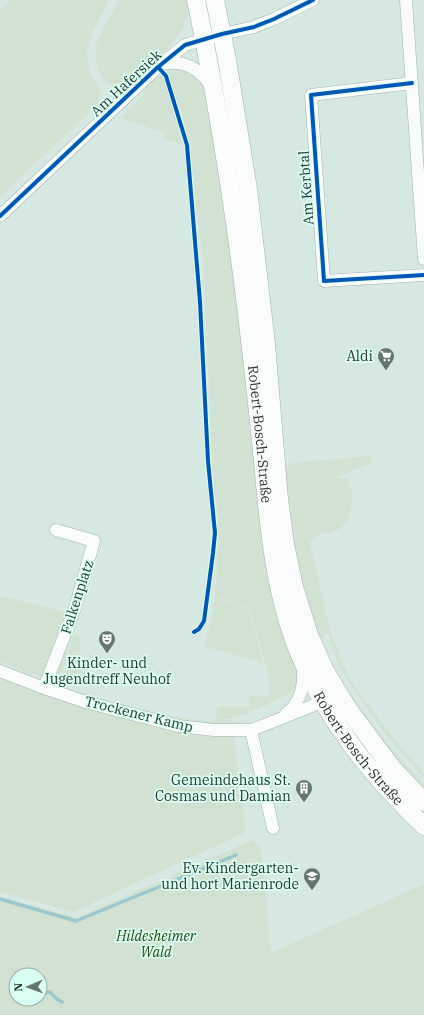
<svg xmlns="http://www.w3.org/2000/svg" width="424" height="1015" font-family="'IBM Plex Serif',serif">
	<rect width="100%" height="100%" fill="#d5e9e2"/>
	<path fill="#d1e2d2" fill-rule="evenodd" d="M 11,0 L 109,0 L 94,28 L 87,52 L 90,73 L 101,92 L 97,105 L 0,197 L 0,9 Z
		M 119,0 L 188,0 L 187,16 L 181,32 L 164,52 L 144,70 L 128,84 L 117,87 C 113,85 108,84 105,81 C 96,72 93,51 98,39 C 104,26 112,13 119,0 Z
		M 175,70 C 191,70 201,80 208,93 L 304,687 L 269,703 L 269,678 L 250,609 L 215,597 L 219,534 L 212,458 L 204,273 L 189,135 L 167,71 Z
		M 164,73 L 182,144 L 164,140 L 166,133 L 121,118 L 142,96 L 153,80 Z
		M 371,456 L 372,463 L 333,478 L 348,478 L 353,495 L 348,520 L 341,528 L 330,533 L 317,535 L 310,542 L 330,630 L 344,667 L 354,685 L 392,736 L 424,773 L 424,778 L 389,739 L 351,686 L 340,668 L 332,648 L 328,633 L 317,645 L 306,618 L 282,471 L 285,467 L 291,463 Z
		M 0,596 L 77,615 L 59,684 L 0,662 Z
		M 215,598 L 249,610 L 263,662 L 205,647 Z
		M 74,632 L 80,638 L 81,675 L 95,679 L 92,687 L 63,678 Z
		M 0,664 L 57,685 L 127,706 L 182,718 L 205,721 L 232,720 L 246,832 L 73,912 L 0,892 Z
		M 349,692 L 386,742 L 424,784 L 424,789 L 383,744 L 347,694 Z
		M 249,696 L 268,696 L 269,704 L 249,712 Z
		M 248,706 L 248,713 L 233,718 L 216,720 L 217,707 Z
		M 252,840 L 261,848 L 271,953 L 424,884 L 424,1015 L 0,1015 L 0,897 L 77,918 ZM 16,975 L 40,975 L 40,999 L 16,999 Z"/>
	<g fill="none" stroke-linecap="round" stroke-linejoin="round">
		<path stroke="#9ac8ce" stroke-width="3.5" d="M 0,899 L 76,921 L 236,855
			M 40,990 C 43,994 46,993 50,992 L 57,999 L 62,1002"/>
		<g stroke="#a3b3ad" stroke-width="13">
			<path id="minor" d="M 406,0 L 424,259
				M 163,63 C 169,63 177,62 183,64 C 195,67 204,75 211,86
				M 412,83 L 311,95 L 324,281 L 424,275
				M 0,216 L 158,67 L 185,45 L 222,34 L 254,27 L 274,19 L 313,0
				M 0,671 L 44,688 L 89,703 L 178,726 L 214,730 L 251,730 L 267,724 L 312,706 L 328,697
				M 44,688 L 75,608 L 94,541 L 56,530
				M 285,715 C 288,712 292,709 294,706 C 302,695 304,681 303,668
				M 251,730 L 273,828"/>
		</g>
		<g stroke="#a3b3ad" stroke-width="19">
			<g id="secondary">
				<path id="s1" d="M 196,0 C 219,109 236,220 249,331 C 254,375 259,419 263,462 C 269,530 275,597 302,660 C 330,725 374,778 424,826"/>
				<path d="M 215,0 L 227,60 L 248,189 L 266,344 L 279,499 L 285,544 L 294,587 L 309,635 L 325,671 L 337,691 L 350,712 L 392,768 L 424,802"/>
			</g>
		</g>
		<use href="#minor" stroke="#f9fcfb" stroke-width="12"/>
		<use href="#secondary" stroke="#f9fcfb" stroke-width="18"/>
		<g stroke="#dafff3" stroke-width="6">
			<path id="cycleway" d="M 158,67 L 166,76 L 187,145 L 200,302 L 208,461 L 215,533 L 213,553 L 204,621 L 199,629 L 194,632
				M 412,83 L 311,95 L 324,281 L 424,275
				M 0,216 L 158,67 L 185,45 L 222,34 L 254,27 L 274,19 L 313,0"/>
		</g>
		<use href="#cycleway" stroke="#0057b8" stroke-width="4"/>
	</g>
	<defs>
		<g id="supermarket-pin" transform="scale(0.9)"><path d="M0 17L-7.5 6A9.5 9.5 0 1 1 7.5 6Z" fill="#657570" stroke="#dafff3"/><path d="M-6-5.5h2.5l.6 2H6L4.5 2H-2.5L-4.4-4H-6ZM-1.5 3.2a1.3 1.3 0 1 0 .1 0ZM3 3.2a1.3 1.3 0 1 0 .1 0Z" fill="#fff"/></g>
		<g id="theatre-pin" transform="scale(0.9)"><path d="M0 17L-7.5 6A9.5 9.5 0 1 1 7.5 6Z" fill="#657570" stroke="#dafff3"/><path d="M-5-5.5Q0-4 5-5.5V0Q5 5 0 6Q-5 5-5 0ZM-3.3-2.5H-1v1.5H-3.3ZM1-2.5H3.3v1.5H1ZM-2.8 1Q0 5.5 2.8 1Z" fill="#fff"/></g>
		<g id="building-pin" transform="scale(0.9)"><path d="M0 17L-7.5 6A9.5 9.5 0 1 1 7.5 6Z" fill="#657570" stroke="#dafff3"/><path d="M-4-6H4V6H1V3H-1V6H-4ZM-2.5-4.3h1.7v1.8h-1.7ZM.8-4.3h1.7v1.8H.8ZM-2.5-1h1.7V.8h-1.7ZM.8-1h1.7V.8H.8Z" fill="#fff"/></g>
		<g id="school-pin" transform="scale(0.9)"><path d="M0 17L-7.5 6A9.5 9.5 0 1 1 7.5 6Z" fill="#657570" stroke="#dafff3"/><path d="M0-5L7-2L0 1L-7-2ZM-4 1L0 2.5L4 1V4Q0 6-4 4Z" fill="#fff"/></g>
	</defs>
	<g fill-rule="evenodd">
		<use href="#supermarket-pin" x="386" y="356"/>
		<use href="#theatre-pin" x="107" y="639"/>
		<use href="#building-pin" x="304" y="788"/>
		<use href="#school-pin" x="312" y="876"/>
	</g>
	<g text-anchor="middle" stroke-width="3.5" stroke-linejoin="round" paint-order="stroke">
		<g font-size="14" fill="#283632" stroke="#dafff3">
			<text transform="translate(126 83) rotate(-43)" y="5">Am Hafersiek</text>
			<text transform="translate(306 188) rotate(-94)" y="5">Am Kerbtal</text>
			<text dy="5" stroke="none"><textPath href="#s1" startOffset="439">Robert-Bosch-Straße</textPath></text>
			<text transform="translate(77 597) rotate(-72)" y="5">Falkenplatz</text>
			<text transform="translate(139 714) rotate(14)" y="5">Trockener Kamp</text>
			<text dy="5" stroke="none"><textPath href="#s1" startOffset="775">Robert-Bosch-Straße</textPath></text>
		</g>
		<g font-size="14" fill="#283632" stroke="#dafff3" text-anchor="end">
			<text x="373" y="361">Aldi</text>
			<text x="107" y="668" text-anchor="middle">Kinder- und<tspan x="107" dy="16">Jugendtreff Neuhof</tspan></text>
			<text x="291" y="785">Gemeindehaus St.<tspan x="291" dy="16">Cosmas und Damian</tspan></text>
			<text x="299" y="873">Ev. Kindergarten-<tspan x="299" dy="16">und hort Marienrode</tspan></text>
		</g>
		<g font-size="14" font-style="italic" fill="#294910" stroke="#dafff3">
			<text x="156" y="941">Hildesheimer<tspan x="156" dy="16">Wald</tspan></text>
		</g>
	</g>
	<g transform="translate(28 987) rotate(268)"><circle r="19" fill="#dafff3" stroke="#93afa6"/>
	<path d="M0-3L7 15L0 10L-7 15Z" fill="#657570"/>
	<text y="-6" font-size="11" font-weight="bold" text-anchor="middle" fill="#283632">N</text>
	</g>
</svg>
